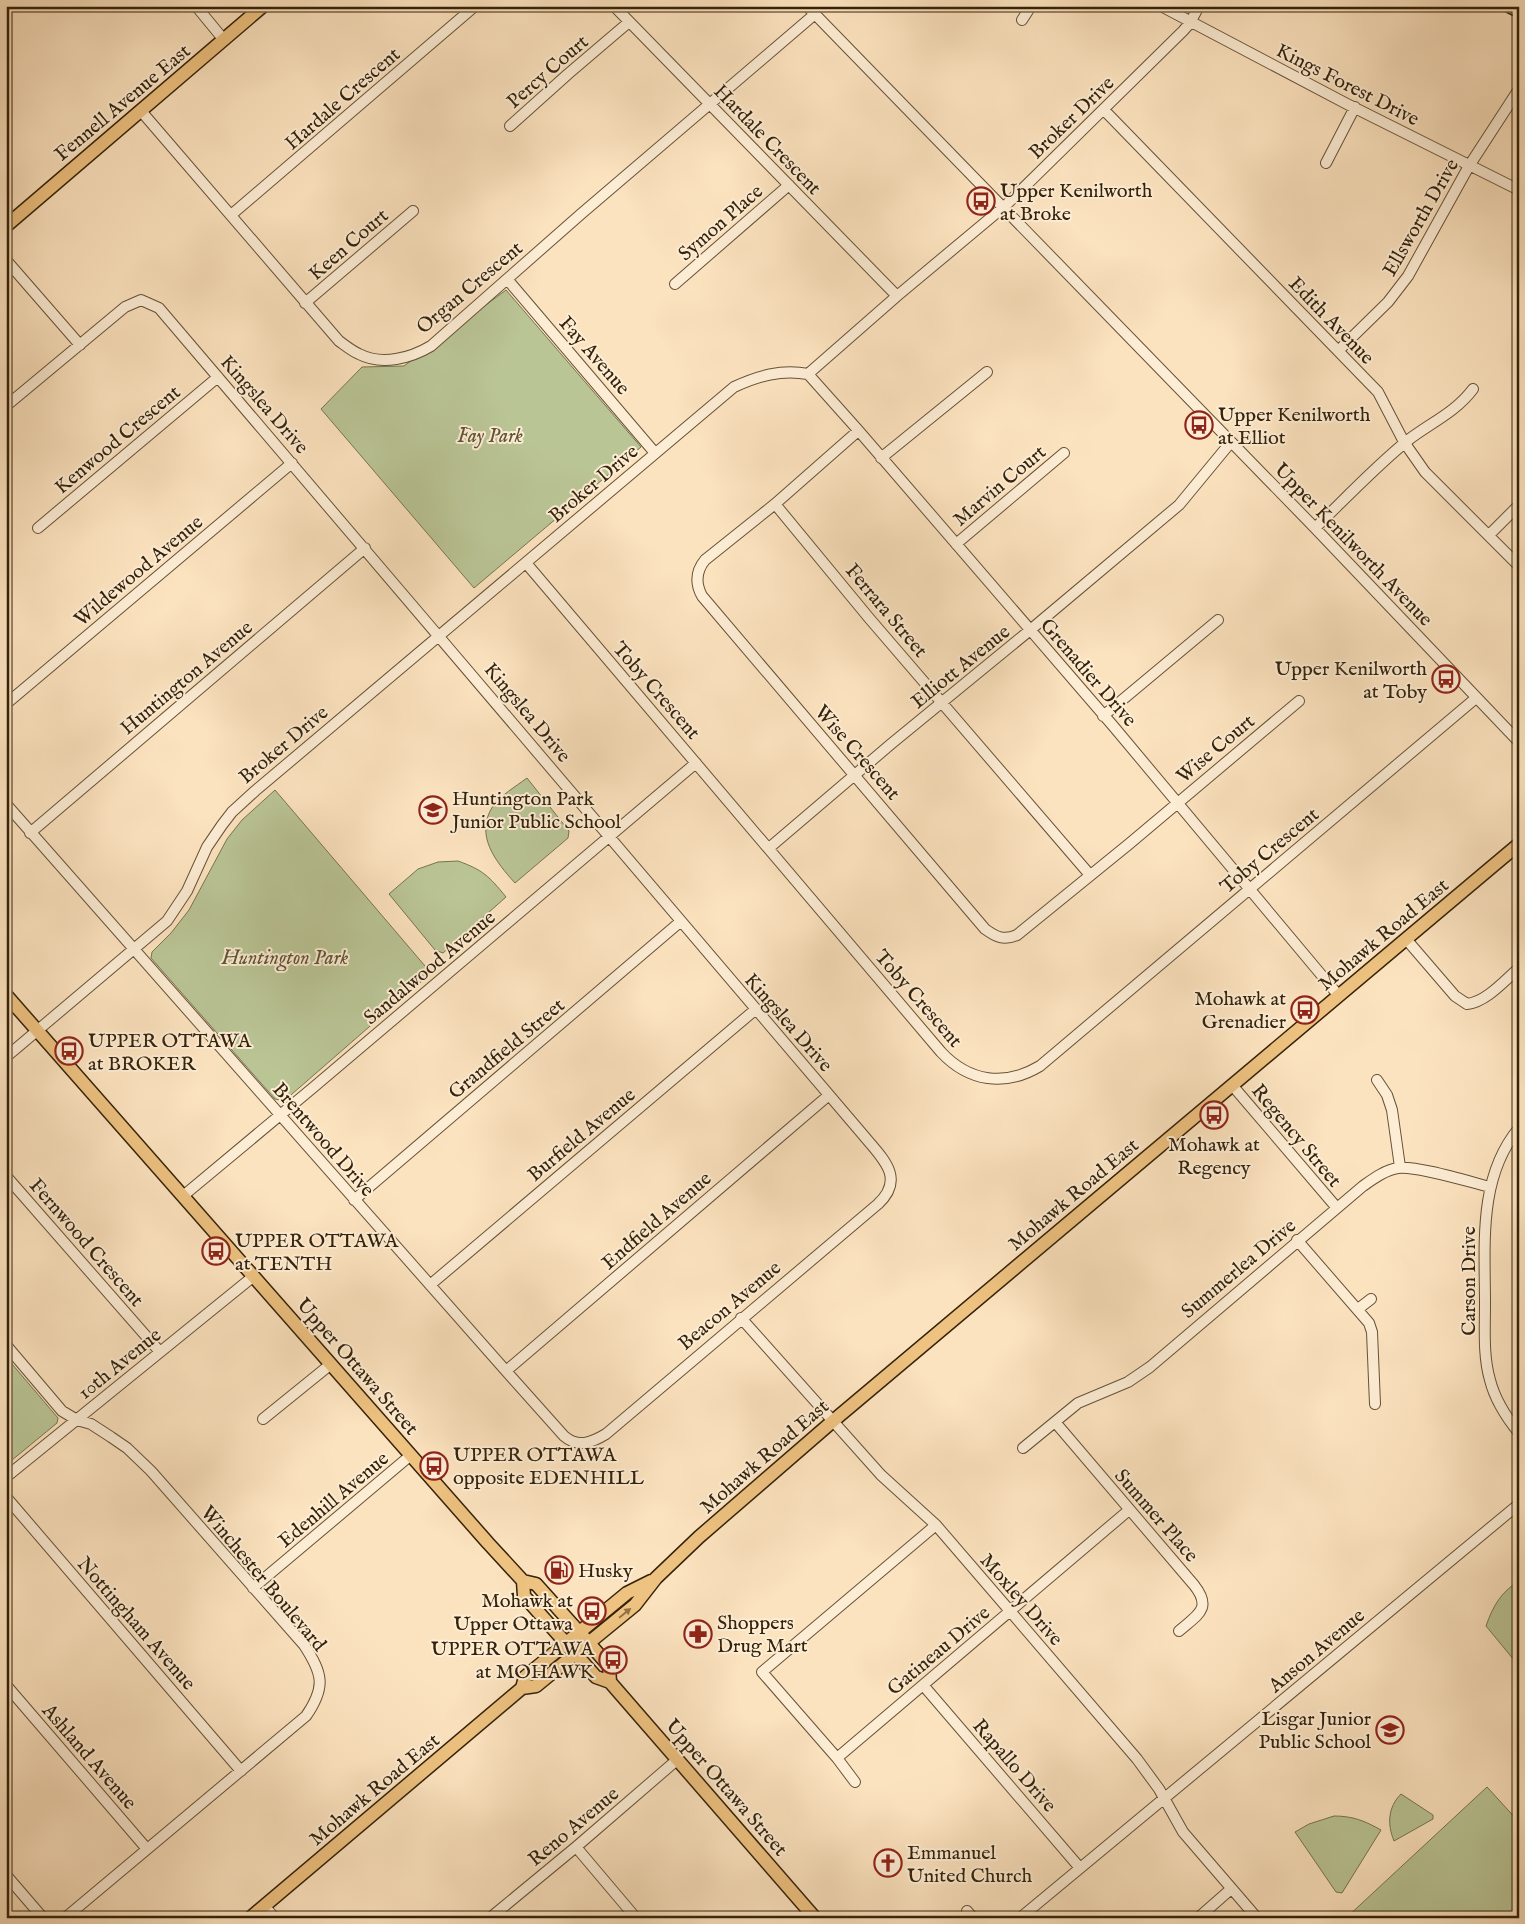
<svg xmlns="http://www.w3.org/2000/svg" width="1525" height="1924" font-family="'IM FELL English',serif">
	<rect width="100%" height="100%" fill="#fce3bf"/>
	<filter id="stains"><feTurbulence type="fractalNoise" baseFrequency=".004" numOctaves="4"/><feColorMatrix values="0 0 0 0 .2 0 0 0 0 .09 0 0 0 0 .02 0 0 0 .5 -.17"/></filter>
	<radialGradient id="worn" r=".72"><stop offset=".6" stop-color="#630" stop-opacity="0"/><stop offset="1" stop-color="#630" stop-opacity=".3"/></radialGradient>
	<path fill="#bac596" stroke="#777450" d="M 506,290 L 641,447 L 474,588 L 321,409 L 362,367 L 404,366 Z
		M 527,778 L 569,831 L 568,838 L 515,883 C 496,862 474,835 493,806 C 501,795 515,787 527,778 Z
		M 275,790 L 431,973 L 284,1101 L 275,1099 L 151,958 L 152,952 L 171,933 L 189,910 L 227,839 L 242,820 Z
		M 458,861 C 483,870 489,876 506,897 L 443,953 L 435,950 L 389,894 L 418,869 L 438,862 Z
		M 6,1357 L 58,1418 L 57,1423 L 6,1465 Z
		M 1519,1581 L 1519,1666 L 1486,1626 C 1493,1606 1501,1592 1519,1581 Z
		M 1487,1787 L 1519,1822 L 1519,1918 L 1346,1918 Z
		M 1401,1794 L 1433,1815 L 1433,1819 L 1394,1841 C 1387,1824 1388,1807 1401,1794 Z
		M 1334,1816 C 1353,1816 1365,1821 1381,1830 L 1342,1893 L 1336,1892 L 1295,1832 L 1309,1824 Z"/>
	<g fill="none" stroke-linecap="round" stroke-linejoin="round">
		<g stroke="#665237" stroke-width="12">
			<path id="minor" d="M 196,6 L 224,40
				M 614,6 L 897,296
				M 807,6 L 1315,528 L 1519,742
				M 1161,6 L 1347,104 L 1519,190
				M 1022,20 L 1031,6
				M 1104,110 L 1378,392 L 1404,442 L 1425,472 L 1519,566
				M 141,111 L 339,341 C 346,346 352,351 359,354 C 382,366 411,358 431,346 L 581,214 L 815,14
				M 510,126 L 568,74 L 629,22
				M 1326,163 L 1355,107
				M 231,215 L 475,6
				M 6,260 L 80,345
				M 507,279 L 655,453
				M 675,284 L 789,185
				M 305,303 L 413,211
				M 1338,351 L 1388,302 L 1408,276 L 1469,166 L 1519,89
				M 808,374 L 858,430 L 1114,727 L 1339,996
				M 808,374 L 897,296 L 1006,205 L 1183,31 L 1190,23 L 1199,6
				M 6,406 L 125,307 L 141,300 L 159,308 C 395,583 628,862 864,1136 C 882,1158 906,1178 878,1204 L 606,1434 C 591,1443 578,1448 564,1436 L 506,1371 L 6,804
				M 858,431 L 775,504 L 705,560 C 696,571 695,583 702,596 L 985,929 C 996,937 1004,941 1017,935 L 1129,844 L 1299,701
				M 881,458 L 987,372
				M 775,504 L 869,618 L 1090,875
				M 38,528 L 218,377
				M 1315,528 C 1345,499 1375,467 1407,441 C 1430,423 1455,413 1473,389
				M 1489,535 L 1519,505
				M 956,544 L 1064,453
				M 526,563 L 941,1052 C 969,1082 1005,1087 1040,1066 L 1476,698
				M 6,704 L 292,463
				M 1103,716 L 1218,620
				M 30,833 L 365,548
				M 769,848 L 891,744 L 1029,631 L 1179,505 L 1231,442
				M 1406,939 L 1455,996 L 1467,1004 C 1486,1002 1504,981 1519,968
				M 6,1057 L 167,921 L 187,891 L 207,847 L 222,825 L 232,812 L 255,791 L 734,387 C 758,376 781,369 808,374
				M 1377,1080 L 1387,1095 L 1392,1110 L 1400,1167
				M 1232,1085 L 1337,1208
				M 1519,1128 C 1478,1177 1485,1244 1485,1304 C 1485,1329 1483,1356 1490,1380 C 1495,1400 1506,1417 1519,1433
				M 6,1176 L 160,1352
				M 183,1196 L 315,1086 L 696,763
				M 354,1200 L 680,922
				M 1297,1240 L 1369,1323 L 1372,1332 L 1375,1404
				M 430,1285 L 756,1009
				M 1358,1309 L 1371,1299
				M 741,1318 L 881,1475 L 936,1525 L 1010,1611 L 1137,1759 L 1159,1789 L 1183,1832 L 1257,1918
				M 6,1345 L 62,1411 L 77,1420 L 91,1424 L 111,1437 L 127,1448 L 151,1471 L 304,1645 C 323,1674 326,1687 306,1716 L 65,1918
				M 506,1371 L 829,1095
				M 263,1419 L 331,1364
				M 1055,1422 L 1194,1585 C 1213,1609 1197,1615 1179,1631
				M 1023,1448 L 1078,1403 L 1128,1382 L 1150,1367 L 1363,1186 C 1373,1179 1385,1170 1398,1168 C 1415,1165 1470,1182 1490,1187
				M 6,1477 L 254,1276
				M 6,1497 L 241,1771
				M 253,1588 L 411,1455
				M 6,1685 L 147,1849
				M 923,1685 L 1080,1868
				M 837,1758 L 1129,1510
				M 855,1782 L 837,1758 L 762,1672 L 936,1525
				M 576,1847 L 636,1918
				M 6,1875 L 43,1918
				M 264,1906 L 275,1918
				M 967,1911 L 973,1918
				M 490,1918 L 576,1847 L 678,1759
				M 1020,1918 L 1519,1504
				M 1198,1918 L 1231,1889"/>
		</g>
		<g stroke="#34220a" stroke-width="15">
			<path id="major" d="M 1509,6 L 1519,11
				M 6,226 L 263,6
				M 6,995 L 488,1543 L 523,1581 L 536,1584 L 588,1642 L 609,1666 L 610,1682
				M 523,1581 L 524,1596 L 596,1677 L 610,1682 L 815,1918
				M 522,1688 L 525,1677 L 627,1593 L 651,1581
				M 250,1918 L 522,1688 L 536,1686 L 635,1605 L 656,1578 L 699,1537 L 833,1421 L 1519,844"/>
		</g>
		<use href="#minor" stroke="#fdedd5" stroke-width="10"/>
		<use href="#major" stroke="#eec280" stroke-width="12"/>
	</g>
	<defs><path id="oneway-solid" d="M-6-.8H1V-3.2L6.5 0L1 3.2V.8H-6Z" transform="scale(1.25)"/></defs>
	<use fill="#917245" href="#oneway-solid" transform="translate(625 1613) rotate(-39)"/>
	<defs>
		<g id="bus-ring" transform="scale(1.4375)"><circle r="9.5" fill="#fdedd5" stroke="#8f2418" stroke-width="1.5"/><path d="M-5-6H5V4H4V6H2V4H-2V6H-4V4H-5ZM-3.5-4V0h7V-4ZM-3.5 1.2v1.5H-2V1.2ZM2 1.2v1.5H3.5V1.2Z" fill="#8f2418"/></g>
		<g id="school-ring" transform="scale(1.4375)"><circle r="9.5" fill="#fdedd5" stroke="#8f2418" stroke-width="1.5"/><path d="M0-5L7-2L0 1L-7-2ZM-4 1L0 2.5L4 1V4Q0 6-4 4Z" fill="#8f2418"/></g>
		<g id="fuel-ring" transform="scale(1.4375)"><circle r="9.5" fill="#fdedd5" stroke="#8f2418" stroke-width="1.5"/><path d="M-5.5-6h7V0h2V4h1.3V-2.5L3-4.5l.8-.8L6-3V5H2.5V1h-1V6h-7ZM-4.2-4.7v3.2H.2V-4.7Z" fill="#8f2418"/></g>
		<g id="pharmacy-ring" transform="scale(1.4375)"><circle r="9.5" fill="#fdedd5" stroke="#8f2418" stroke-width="1.5"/><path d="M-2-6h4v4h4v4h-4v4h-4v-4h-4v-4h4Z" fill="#8f2418"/></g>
		<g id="church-ring" transform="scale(1.4375)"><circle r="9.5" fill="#fdedd5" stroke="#8f2418" stroke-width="1.5"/><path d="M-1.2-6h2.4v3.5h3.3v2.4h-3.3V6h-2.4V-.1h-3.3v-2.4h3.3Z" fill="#8f2418"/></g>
	</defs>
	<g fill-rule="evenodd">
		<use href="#bus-ring" x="981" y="201"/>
		<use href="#bus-ring" x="1199" y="425"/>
		<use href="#bus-ring" x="1446" y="679"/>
		<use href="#school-ring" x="433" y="810"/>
		<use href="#bus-ring" x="1305" y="1010"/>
		<use href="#bus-ring" x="69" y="1051"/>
		<use href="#bus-ring" x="1214" y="1115"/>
		<use href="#bus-ring" x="216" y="1251"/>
		<use href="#bus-ring" x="434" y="1466"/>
		<use href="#fuel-ring" x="559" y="1570"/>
		<use href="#bus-ring" x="592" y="1611"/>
		<use href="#pharmacy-ring" x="698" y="1634"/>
		<use href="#bus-ring" x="613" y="1660"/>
		<use href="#school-ring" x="1390" y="1730"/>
		<use href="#church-ring" x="888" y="1863"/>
	</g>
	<g text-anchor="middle" stroke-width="4" stroke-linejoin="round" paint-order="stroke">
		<g font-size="20" fill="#34220a" stroke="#fdedd5">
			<text transform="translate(547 71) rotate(-41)" y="7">Percy Court</text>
			<text transform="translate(1348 84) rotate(27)" y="7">Kings Forest Drive</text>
			<text transform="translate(342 98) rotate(-41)" y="7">Hardale Crescent</text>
			<text transform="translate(122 102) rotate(-40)" y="7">Fennell Avenue East</text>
			<text transform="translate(1071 117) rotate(-44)" y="7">Broker Drive</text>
			<text transform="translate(768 139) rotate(46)" y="7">Hardale Crescent</text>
			<text transform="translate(1420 217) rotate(-60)" y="7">Ellsworth Drive</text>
			<text transform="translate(720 222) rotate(-41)" y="7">Symon Place</text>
			<text transform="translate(348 244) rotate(-41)" y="7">Keen Court</text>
			<text transform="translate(469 287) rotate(-40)" y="7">Organ Crescent</text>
			<text transform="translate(1332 320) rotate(46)" y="7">Edith Avenue</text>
			<text transform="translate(595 355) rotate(49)" y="7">Fay Avenue</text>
			<text transform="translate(265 404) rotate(49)" y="7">Kingslea Drive</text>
			<text transform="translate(117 439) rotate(-40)" y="7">Kenwood Crescent</text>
			<text transform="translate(593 483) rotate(-40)" y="7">Broker Drive</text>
			<text transform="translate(999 485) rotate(-40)" y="7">Marvin Court</text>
			<text transform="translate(1354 544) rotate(46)" y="7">Upper Kenilworth Avenue</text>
			<text transform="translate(138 570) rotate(-40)" y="7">Wildewood Avenue</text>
			<text transform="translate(887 610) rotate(50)" y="7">Ferrara Street</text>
			<text transform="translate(960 666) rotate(-39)" y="7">Elliott Avenue</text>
			<text transform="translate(1089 672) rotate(49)" y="7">Grenadier Drive</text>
			<text transform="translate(186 677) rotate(-40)" y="7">Huntington Avenue</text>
			<text transform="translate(657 690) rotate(49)" y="7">Toby Crescent</text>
			<text transform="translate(528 712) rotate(50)" y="7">Kingslea Drive</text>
			<text transform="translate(283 744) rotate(-40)" y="7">Broker Drive</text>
			<text transform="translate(1215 748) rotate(-40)" y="7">Wise Court</text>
			<text transform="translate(858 752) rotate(49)" y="7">Wise Crescent</text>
			<text transform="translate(1269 850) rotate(-40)" y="7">Toby Crescent</text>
			<text transform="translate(1383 934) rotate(-40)" y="7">Mohawk Road East</text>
			<text transform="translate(429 967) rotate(-40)" y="7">Sandalwood Avenue</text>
			<text transform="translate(919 998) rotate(49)" y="7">Toby Crescent</text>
			<text transform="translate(789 1022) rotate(49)" y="7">Kingslea Drive</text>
			<text transform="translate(506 1048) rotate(-40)" y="7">Grandfield Street</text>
			<text transform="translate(581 1134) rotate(-40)" y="7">Burfield Avenue</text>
			<text transform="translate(1297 1135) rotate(50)" y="7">Regency Street</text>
			<text transform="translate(324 1139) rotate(49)" y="7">Brentwood Drive</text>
			<text transform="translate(1073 1194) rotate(-40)" y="7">Mohawk Road East</text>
			<text transform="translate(656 1220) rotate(-41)" y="7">Endfield Avenue</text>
			<text transform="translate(87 1242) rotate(49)" y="7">Fernwood Crescent</text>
			<text transform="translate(1238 1268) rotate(-40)" y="7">Summerlea Drive</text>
			<text transform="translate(1468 1281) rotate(-90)" y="7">Carson Drive</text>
			<text transform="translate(729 1305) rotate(-40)" y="7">Beacon Avenue</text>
			<text transform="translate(119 1363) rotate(-39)" y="7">10th Avenue</text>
			<text transform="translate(358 1366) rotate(49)" y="7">Upper Ottawa Street</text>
			<text transform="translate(764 1456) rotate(-41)" y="7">Mohawk Road East</text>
			<text transform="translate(333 1499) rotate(-40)" y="7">Edenhill Avenue</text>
			<text transform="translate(1157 1515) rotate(49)" y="7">Summer Place</text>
			<text transform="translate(264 1578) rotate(50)" y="7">Winchester Boulevard</text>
			<text transform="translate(1022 1599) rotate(49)" y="7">Moxley Drive</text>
			<text transform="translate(137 1623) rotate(49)" y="7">Nottingham Avenue</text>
			<text transform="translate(938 1650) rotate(-40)" y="7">Gatineau Drive</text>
			<text transform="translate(1316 1650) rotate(-40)" y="7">Anson Avenue</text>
			<text transform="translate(90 1756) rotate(49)" y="7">Ashland Avenue</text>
			<text transform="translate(1015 1765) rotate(49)" y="7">Rapallo Drive</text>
			<text transform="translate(727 1787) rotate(49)" y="7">Upper Ottawa Street</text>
			<text transform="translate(374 1789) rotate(-40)" y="7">Mohawk Road East</text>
			<text transform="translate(573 1826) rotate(-40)" y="7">Reno Avenue</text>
		</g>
		<g font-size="20" fill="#34220a" stroke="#fdedd5" text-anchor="start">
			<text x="1000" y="197">Upper Kenilworth<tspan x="1000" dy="23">at Broke</tspan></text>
			<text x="1218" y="421">Upper Kenilworth<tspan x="1218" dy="23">at Elliot</tspan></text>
			<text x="1427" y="675" text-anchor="end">Upper Kenilworth<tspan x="1427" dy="23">at Toby</tspan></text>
			<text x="452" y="805">Huntington Park<tspan x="452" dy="23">Junior Public School</tspan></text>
			<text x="1286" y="1005" text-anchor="end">Mohawk at<tspan x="1286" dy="23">Grenadier</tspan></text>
			<text x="88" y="1047">UPPER OTTAWA<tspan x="88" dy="23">at BROKER</tspan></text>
			<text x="1214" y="1151" text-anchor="middle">Mohawk at<tspan x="1214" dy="23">Regency</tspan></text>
			<text x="235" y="1247">UPPER OTTAWA<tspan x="235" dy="23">at TENTH</tspan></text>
			<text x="453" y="1461">UPPER OTTAWA<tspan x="453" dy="23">opposite EDENHILL</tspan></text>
			<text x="578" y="1577">Husky</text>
			<text x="573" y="1607" text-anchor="end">Mohawk at<tspan x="573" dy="23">Upper Ottawa</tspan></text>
			<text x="717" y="1629">Shoppers<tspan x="717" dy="23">Drug Mart</tspan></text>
			<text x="594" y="1655" text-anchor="end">UPPER OTTAWA<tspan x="594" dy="23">at MOHAWK</tspan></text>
			<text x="1371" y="1725" text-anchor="end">Lisgar Junior<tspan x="1371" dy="23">Public School</tspan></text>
			<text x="907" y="1859">Emmanuel<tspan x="907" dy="23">United Church</tspan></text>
		</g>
		<g font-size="20" font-style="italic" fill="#5c5334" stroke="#fdedd5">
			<text x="490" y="442">Fay Park</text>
			<text x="285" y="964">Huntington Park</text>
		</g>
	</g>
	<rect width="1525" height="1924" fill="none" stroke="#fce3bf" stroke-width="25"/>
	<rect x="8" y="8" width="1510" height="1909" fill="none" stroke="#34220a" stroke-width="2.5"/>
	<rect x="12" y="12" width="1500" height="1899" fill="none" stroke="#34220a"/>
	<rect width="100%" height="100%" filter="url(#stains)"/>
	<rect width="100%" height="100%" fill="url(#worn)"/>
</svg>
